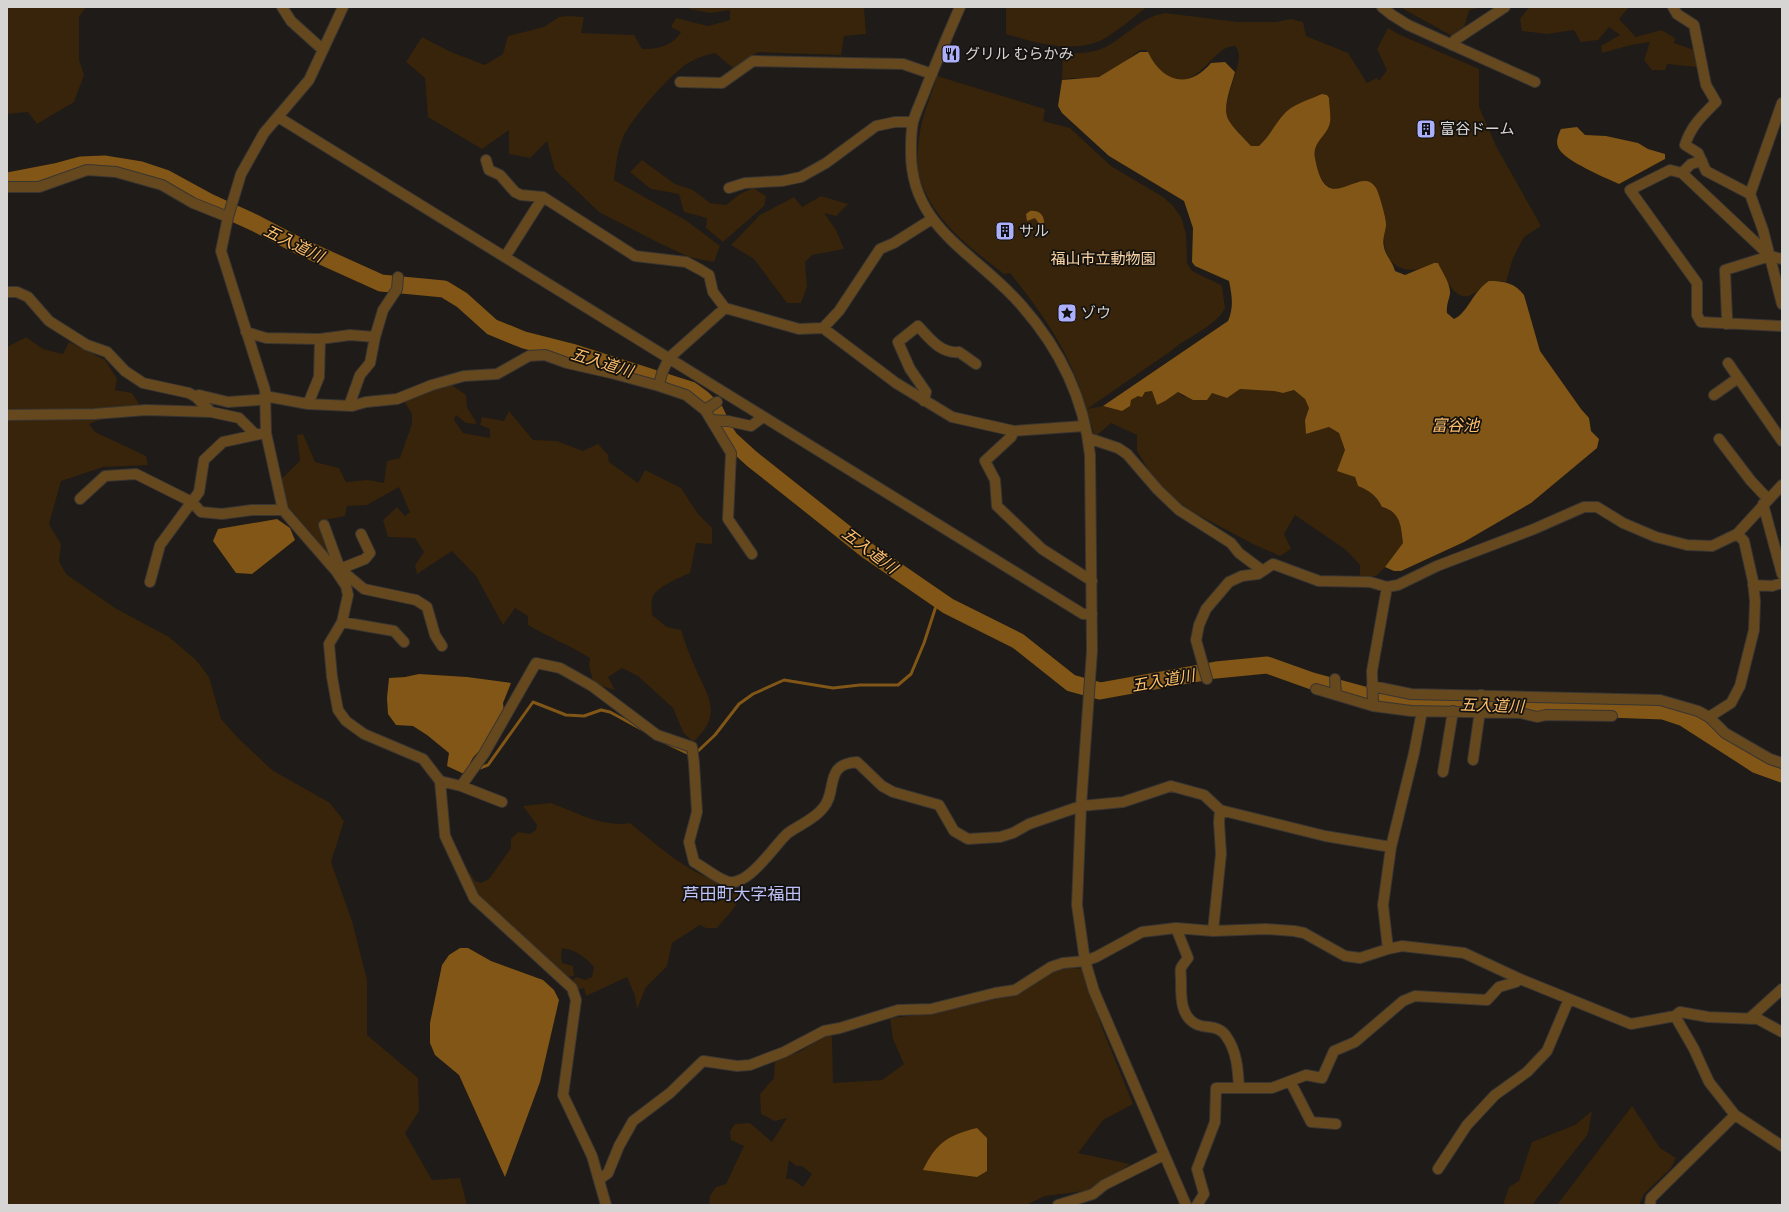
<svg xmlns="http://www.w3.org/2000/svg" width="1789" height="1212" font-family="Cabin,'Noto Sans JP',sans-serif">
	<rect width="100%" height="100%" fill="#1e1b18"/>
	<path fill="#37240a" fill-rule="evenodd" d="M 7,7 L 86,7 L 79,17 L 79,60 L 84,75 L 74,102 L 37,124 L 28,112 L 7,114 Z
		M 691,7 L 864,7 L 866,34 L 844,36 L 841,55 L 758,52 L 733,68 L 715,53 C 707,55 699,57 692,61 C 674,69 630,120 623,138 C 617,152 616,166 614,180 L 687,221 L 720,246 L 714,262 L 689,257 L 657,242 L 599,212 L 555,170 L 547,141 L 530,158 L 509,154 L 509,130 L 482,149 L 428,117 L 425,78 L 406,62 L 422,37 L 451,52 L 485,65 L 503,54 L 508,36 L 544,27 L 559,17 L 568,16 L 584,17 L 581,33 L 634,35 L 642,49 C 659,49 672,46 681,32 L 671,27 L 676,18 L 708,26 L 730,20 L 730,10 L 710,13 L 689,9 Z
		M 1006,7 L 1147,7 C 1135,16 1113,35 1100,41 C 1071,53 1034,43 1006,34 Z
		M 1400,7 L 1484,7 L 1469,10 L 1464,28 L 1452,36 Z
		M 1529,7 L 1629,7 L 1619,19 L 1636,37 L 1661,30 L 1675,38 L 1674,43 L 1697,51 L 1699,60 L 1697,67 L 1667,64 L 1665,70 L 1652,70 L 1644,60 L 1650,42 L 1631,45 L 1602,53 L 1601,46 L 1620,35 L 1609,27 L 1598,40 L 1581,42 L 1574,30 L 1547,34 L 1522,31 L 1520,19 Z
		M 1165,13 L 1238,22 L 1276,22 L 1291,19 L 1303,22 L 1306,36 L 1348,53 L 1367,83 L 1377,78 L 1379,81 L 1387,70 L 1377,49 L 1388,28 L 1398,34 L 1479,69 L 1479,107 L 1496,146 L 1541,226 L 1524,237 L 1513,258 L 1506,282 C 1500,281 1490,280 1485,284 C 1481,286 1478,292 1473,294 C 1455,305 1444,275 1438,263 C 1431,263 1426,268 1420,269 C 1390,275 1379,249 1386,225 L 1358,181 C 1353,184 1345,189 1339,189 C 1319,191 1312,160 1316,146 C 1318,138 1325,132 1330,125 L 1295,106 C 1280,116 1272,133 1259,146 L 1251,146 C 1244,137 1233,128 1228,119 C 1219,101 1249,58 1235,46 C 1213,43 1197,99 1161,73 C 1153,67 1152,57 1146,50 L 1140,50 C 1127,59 1113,73 1098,77 C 1086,81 1073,75 1062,80 L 1063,53 C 1078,54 1093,53 1106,47 C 1126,36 1141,17 1165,13 Z
		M 937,76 L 1045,109 L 1043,121 L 1070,128 L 1111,166 L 1163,197 L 1173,206 L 1181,217 L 1186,234 L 1187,263 L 1192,271 L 1221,285 L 1222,287 L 1225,308 C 1216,327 1186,337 1171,351 L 1087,409 L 1103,406 L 1122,411 C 1130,400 1138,393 1152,391 L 1157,404 L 1178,392 L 1184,397 L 1212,393 L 1227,398 L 1240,389 L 1274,391 L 1283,393 L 1294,390 L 1305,399 L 1309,408 L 1305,420 L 1307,434 L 1329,427 L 1339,433 L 1358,486 C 1370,491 1376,495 1382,507 C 1401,512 1401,526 1403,543 L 1385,567 L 1376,576 L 1360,577 L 1360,565 L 1346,550 L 1295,515 L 1284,534 L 1291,549 L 1280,556 L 1253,544 L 1191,511 L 1159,487 L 1137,451 L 1137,435 L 1111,423 L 1095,437 C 1088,415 1083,394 1074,373 C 1059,337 1035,304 1010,273 L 1004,274 C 969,247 928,217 918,171 C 916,159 918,144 920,131 C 923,113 932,94 937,76 Z
		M 642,160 L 675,184 L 693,190 L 710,203 L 726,205 L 740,194 L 753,188 L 766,196 L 764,206 L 723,242 L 706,228 L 707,218 L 684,212 L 679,194 L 651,189 L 630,172 Z
		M 821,196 L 848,204 L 836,216 L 824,213 L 836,230 L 844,249 L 812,255 L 805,262 L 807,287 L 801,303 L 787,303 L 754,259 L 731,245 L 760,215 L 794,197 L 802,207 Z
		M 26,337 L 43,349 L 63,354 L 69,342 L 105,360 L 117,379 L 115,390 L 132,393 L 139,404 L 89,424 L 95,432 L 146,456 L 148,465 L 103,467 L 61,481 L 49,524 L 61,544 L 59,561 L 66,574 L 115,608 L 169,637 L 196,660 L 209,677 L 221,719 L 238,738 L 272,770 L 330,803 L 344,821 L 331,862 L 352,921 L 367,980 L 367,1035 L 418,1078 L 419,1111 L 405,1133 L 432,1180 L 460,1178 L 467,1205 L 7,1205 L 7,347 Z
		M 449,383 L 466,395 L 467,407 L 477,424 L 466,423 L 456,415 L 454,420 L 463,433 L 490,438 L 490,429 L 480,425 L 482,417 L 504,421 L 509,411 L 533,440 L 557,441 L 583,451 L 598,444 L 608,455 L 609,462 L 638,483 L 645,470 L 681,488 L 698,514 L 712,528 L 712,544 L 696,543 L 690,573 C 679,578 655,587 652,599 C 651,604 652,610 652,615 L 667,627 L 681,630 C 685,642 689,654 694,665 C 707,696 725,713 693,742 L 683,732 L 673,708 L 638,676 L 622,668 L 608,677 L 615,690 L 594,684 L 589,666 L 590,658 C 569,645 548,637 528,625 L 528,616 L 515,608 L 503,625 L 476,576 L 452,551 L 417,574 L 415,565 L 424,552 L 415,538 L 388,537 L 383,520 L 397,507 L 405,516 L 410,512 L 399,487 L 367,505 L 347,506 L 345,516 L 329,519 L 319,524 L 331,557 L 281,498 L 278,482 L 300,461 L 297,435 L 303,434 L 315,462 L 339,468 L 346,482 L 368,480 L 384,483 L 387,461 L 400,458 L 412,424 L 412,414 L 402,398 Z
		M 551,803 C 576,812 603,828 630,823 C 662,849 694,879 735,886 L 739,898 L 734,908 L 717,928 L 706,928 L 700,925 L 672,943 L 667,966 L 646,987 L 637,1009 L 635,996 L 627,977 L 586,996 L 584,988 L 577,990 L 572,980 L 576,977 L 585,980 L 592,977 L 594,967 C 585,957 576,950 562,948 L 561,958 L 562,963 L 573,966 L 574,976 L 569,977 L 539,955 L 481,899 L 465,875 L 470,873 L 475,881 L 481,883 L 489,879 L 511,848 L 511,839 L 518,832 L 530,834 L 536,830 L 537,825 L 523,806 Z
		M 1061,967 L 1082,969 L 1101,1025 L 1133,1104 L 1103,1120 L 1078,1153 L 1130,1164 L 1092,1190 L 1045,1196 L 1026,1205 L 709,1205 L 710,1196 L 716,1187 L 726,1184 L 744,1146 L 731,1140 L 730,1131 L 735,1124 L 750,1123 L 772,1142 L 787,1118 L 775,1121 L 761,1114 L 760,1094 L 774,1078 L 775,1059 L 799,1052 L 829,1034 L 832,1037 L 833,1083 L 882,1080 L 904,1064 L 893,1039 L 890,1018 L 926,1014 L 1016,993 ZM 789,1160 L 796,1166 L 802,1166 L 812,1174 L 803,1187 L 792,1179 L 786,1179 Z
		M 1632,1106 L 1660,1148 L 1676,1158 L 1671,1168 L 1644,1194 L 1639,1205 L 1557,1205 Z
		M 1592,1111 L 1588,1134 L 1532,1205 L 1503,1205 L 1509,1187 L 1519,1181 L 1532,1142 L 1575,1125 Z"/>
	<path fill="#815616" d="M 1140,52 L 1148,52 C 1162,82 1188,90 1211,63 L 1225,62 L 1235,72 C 1232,85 1222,106 1228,119 C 1233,128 1244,138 1251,146 L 1259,146 C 1270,136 1276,122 1286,112 C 1296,103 1311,99 1322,94 L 1327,95 L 1329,98 C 1329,106 1332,119 1329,126 C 1325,137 1312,143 1315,158 C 1326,222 1360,162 1376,188 C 1379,193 1387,220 1386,226 C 1385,233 1382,240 1384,247 C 1385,255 1393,262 1395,271 L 1405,275 L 1434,263 L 1438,263 C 1442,272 1451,284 1450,294 C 1449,300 1446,305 1447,313 L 1454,319 C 1467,314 1473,291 1489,281 C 1504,281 1515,283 1524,295 L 1540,351 L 1581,409 L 1589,418 L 1591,431 L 1599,439 L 1597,448 L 1531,503 L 1464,542 L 1401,571 L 1394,571 L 1385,567 L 1403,543 C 1401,527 1401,512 1382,507 C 1376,495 1370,491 1358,486 L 1355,477 L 1337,471 L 1345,450 L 1339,433 L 1329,427 L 1306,434 L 1305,420 L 1309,408 L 1305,399 L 1294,390 L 1283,393 L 1274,391 L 1240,389 L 1227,398 L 1212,393 L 1207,400 L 1193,400 L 1178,392 L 1165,401 L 1157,405 L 1152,391 L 1145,392 L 1142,397 L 1138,396 L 1131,400 L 1130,406 L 1122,411 L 1103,406 L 1228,321 C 1234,307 1232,296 1229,281 L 1195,266 L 1192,262 L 1193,228 L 1184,201 L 1109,156 L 1062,113 L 1058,106 L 1062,80 L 1099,77 Z
		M 1577,127 L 1585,135 L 1606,136 L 1638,143 L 1648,149 L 1665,154 L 1665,159 L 1619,184 C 1604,177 1567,162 1559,149 C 1555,142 1558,135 1561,129 Z
		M 1030,211 C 1039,210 1045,215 1044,225 L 1039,227 L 1040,225 L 1035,218 L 1027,221 L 1026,214 Z
		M 277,519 L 290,528 L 295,540 L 252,574 L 236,573 L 213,541 L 218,529 Z
		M 419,674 L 467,677 L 511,683 L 503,703 L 504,712 L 480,751 C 475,754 469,762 469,769 L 464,774 L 447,766 L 449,753 L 427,735 L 413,726 L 396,725 L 388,714 L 387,698 L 389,678 L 405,677 Z
		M 460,948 L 468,948 L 491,961 L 543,980 L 554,990 L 559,1000 L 540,1082 L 505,1177 L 459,1075 L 435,1055 L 430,1043 L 430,1023 L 442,965 L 449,955 Z
		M 977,1128 L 987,1138 L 987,1171 L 977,1177 L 923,1170 C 936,1143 948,1135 977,1128 Z"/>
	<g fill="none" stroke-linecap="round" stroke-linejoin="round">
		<path stroke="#815616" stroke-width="3" d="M 664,742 L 689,754 L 698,751 L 715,735 L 739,704 L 753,694 L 784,680 L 833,688 L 860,685 L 898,685 L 911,674 L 924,643 L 938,600
			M 477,769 L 488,765 L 533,702 L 566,715 L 584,716 L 601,710 L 610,712 L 643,730"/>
		<path stroke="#815616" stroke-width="17" d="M 7,181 L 59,171 L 81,165 L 104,164 L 141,170 L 165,178 L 209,202 L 255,223 L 299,246 L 381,283 L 444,289 L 462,300 L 492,327 L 524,340 L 575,353 L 691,390 L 702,398 L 715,411 L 724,430 L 730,439 L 752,459 L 868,551 L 948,606 L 1018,641 L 1071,683 L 1100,691 L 1216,670 L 1267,665 L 1312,681 L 1386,701 L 1663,711 L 1684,718 L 1757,765 L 1782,774"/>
		<g stroke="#383532" stroke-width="12">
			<path id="minor" d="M 282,7 L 291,21 L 322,49
				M 343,7 L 309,80 L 264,133 L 241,174 L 228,217 L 221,251 L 265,390 L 266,433 L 283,510 L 336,571 L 346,586 L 348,595 L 342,622 L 329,644 L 332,677 L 338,710 L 346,721 L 364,734 L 423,759 L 440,781 L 445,836 L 474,898 L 572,988 L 576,1000 L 563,1095 L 592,1156 L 606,1205
				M 960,7 C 948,34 937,61 926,88 C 922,99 916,111 913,122 C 911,131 911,140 911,149 C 909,229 977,253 1022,306 C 1059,348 1084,399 1090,455 L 1092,651 L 1081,806 L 1077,905 L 1085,961 L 1094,991 L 1186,1205
				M 1382,7 L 1392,15 L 1408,25 L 1535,82
				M 1673,7 L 1677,14 L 1694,25 L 1706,85 L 1716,102 C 1702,116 1691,126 1685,145 L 1698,153 L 1706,171 L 1750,194
				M 1452,45 L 1455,40 L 1505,7
				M 680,82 L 722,83 L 753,61 L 903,64 L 932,74
				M 1782,103 L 1750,194 L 1763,230 L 1782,304
				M 278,117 L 1083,614 L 1092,614
				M 486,160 L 489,170 L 500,175 L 515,192 L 521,195 L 543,197 L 635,256 L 686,262 L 701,270 L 709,275 L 713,292 L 725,308 L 799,329 L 823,328 L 839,311 L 880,249 L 894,243 L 932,219
				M 1682,173 L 1691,164 L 1702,161
				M 7,187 L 39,187 L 87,170 L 116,172 L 162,185 L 193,203 L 228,217
				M 729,188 L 745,183 L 782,181 L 801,177 L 826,163 L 876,126 L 895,122 L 913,122
				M 505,257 L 543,197
				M 1782,259 L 1770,256 L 1682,173 L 1670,170 L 1630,190 L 1697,283 L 1697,315 L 1701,322 L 1782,326
				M 7,292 L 17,292 L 28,297 L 49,321 L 87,345 L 107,352 L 125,371 L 143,383 L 189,393 L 196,397 L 211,412
				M 1726,324 L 1727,318 L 1725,270 L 1770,256
				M 823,328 L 896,383 L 952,417 L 1014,431 L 1084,426
				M 246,332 L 266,338 L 320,339 L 350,335 L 375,337
				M 1728,363 L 1782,441
				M 659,386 L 662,373 L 669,358 L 725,308
				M 1714,395 L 1738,378
				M 196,397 L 199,395 L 228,402 L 258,400 L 270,397 L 308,404 L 352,406 L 366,402 L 397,399 L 432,385 L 464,376 L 497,374 L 529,356 L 545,355 L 567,363 L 611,373 L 659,386 L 686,395 L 705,410 L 731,453 L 728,519 L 752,554
				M 924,401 L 926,392 L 910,369 L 898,342 L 918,326 C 929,338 941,354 959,352 L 976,364
				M 308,404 L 319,377 L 320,339
				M 349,406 L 360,375 L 370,363 L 375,337 L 383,310 L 397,289 L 398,277
				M 705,410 L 717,402
				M 7,415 L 94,414 L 146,410 L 211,412 L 239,418 L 256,435
				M 711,420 L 728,421 L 751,426 L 763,417
				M 1014,431 L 1011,437 L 985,461 L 995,480 L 997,506 L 1042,549 L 1092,581
				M 1088,438 L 1118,448 L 1127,454 L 1158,490 L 1179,510 L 1231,543 L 1239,553 L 1263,571
				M 1719,439 L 1751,481 L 1768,499
				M 80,499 L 105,476 L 136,474 L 192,502 L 201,512 L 222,514 L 252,510 L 283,510
				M 1763,504 L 1782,574
				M 324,525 L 340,569 L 365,559 L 370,553 L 361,534
				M 336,571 L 340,569 L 364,589 L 416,600 L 427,607 L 435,635 L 442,646
				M 150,582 L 160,545 L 199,492 L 204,460 L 223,442 L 260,434
				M 1753,585 L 1772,586 L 1782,583
				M 342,622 L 394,631 L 404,642
				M 1207,679 L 1196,640 L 1199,625 L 1206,609 L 1229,582 L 1242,576 L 1258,574 L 1273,564 L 1319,581 L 1370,582 L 1387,587 L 1398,585 L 1437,566 L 1534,529 L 1584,507 L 1597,507 L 1623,523 L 1656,537 L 1687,545 L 1712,546 L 1737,534 L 1782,485
				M 1335,679 L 1336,695
				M 1372,686 L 1411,694 L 1660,700 L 1698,711 L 1709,717 L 1725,733 L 1770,759 L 1782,763
				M 1316,689 L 1373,706 L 1411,711 L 1520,713 L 1537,717 L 1546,715 L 1612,716
				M 1373,706 L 1372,671 L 1387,587
				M 1709,717 L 1731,703 L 1740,686 L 1754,630 L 1755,601 L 1753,581 L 1744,541 L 1737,534
				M 1473,760 L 1480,711 L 1481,695
				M 1443,772 L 1453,711
				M 440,781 L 461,786 L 502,802
				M 461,786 L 484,754 L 536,663 L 560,668 L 592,686 L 657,735 L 692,747 L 694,763 L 697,812 L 689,842 L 694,862 C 705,868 715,877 726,881 C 747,890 775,844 788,833 C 799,825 815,819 823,808 C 838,792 823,764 857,762 L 882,786 L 893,792 L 939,805 L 954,831 L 968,839 L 1000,837 L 1013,833 L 1029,824 L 1081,806 L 1123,802 L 1171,786 L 1204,795 L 1220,810 L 1325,836 L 1391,847
				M 1176,928 L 1188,958 C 1186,961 1183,964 1181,968 C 1180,971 1181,976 1181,980 C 1181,995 1180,1016 1196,1024 C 1205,1029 1218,1024 1226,1036 C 1237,1051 1238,1070 1239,1088
				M 1213,931 L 1221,854 L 1219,822 L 1220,810
				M 1388,949 L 1383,905 L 1391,847 L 1414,753 L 1422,711
				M 1675,1016 L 1694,1049 L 1709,1082 L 1735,1115 L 1782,1146
				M 1749,1019 L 1782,989
				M 1290,1081 L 1311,1122 L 1336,1124
				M 1438,1169 L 1467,1125 L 1495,1095 L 1527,1072 L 1547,1051 L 1569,999
				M 600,1179 L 608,1173 L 619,1146 L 633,1121 L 670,1093 L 703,1061 L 737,1066 L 750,1065 L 784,1052 L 824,1031 L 840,1028 L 898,1010 L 931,1009 L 995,993 L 1015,990 L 1051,967 L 1063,963 L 1085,961 L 1096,957 L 1142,932 L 1176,928 L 1213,931 L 1266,929 L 1294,931 L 1304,933 L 1345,956 L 1360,958 L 1388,949 L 1402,946 L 1464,953 L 1520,979 L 1631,1024 L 1675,1016 L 1680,1012 L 1708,1017 L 1758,1019 L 1782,1032
				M 1058,1205 L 1093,1194 L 1104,1185 L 1164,1155
				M 1197,1205 L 1204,1194 L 1197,1169 L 1215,1122 L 1216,1088 L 1272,1088 L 1306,1075 L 1322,1078 L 1334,1051 L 1355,1042 L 1403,1001 L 1415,996 L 1487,1000 L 1499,987 L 1516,982 L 1520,979
				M 1650,1205 L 1651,1198 L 1735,1115"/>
		</g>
		<use href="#minor" stroke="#66481f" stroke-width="10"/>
	</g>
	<defs>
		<g id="restaurant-square" transform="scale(1)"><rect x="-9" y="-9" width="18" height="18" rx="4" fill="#acaffb" stroke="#14120f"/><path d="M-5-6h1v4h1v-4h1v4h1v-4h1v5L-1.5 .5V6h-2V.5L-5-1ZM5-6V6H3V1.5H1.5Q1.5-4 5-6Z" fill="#111"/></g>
		<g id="building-square" transform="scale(1)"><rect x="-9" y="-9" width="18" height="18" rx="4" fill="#acaffb" stroke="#14120f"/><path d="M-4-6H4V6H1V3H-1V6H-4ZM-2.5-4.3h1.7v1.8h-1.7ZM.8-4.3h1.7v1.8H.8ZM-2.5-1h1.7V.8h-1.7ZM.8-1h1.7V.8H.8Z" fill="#111"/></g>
		<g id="sight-square" transform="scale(1)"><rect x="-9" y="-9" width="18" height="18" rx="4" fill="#acaffb" stroke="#14120f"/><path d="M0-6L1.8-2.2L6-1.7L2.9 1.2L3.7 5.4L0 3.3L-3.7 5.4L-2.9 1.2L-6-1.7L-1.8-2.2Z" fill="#111"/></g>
	</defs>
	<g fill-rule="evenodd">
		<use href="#restaurant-square" x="951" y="54"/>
		<use href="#building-square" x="1426" y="129"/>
		<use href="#building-square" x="1005" y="231"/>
		<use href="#sight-square" x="1067" y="313"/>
	</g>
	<g text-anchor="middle" stroke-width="3.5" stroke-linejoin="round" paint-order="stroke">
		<g font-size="15" fill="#d7d5d4" stroke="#14120f" text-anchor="start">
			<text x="965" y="59">グリル むらかみ</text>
			<text x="1440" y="134">富谷ドーム</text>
			<text x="1019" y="236">サル</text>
			<text x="1081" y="318">ゾウ</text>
		</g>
		<g font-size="15" fill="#ffd8a9" stroke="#14120f">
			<text x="1103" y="264">福山市立動物園</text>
		</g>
		<g font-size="16" font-style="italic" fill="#febe6a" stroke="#14120f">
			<text transform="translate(294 243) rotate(26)" y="6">五入道川</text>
			<text transform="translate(602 362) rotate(17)" y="6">五入道川</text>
			<text x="1455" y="431">富谷池</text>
			<text transform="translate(870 550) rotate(37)" y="6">五入道川</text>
			<text transform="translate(1163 680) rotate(-10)" y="6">五入道川</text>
			<text transform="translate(1492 705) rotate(2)" y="6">五入道川</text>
		</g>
		<g font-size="17" fill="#bfc2fb" stroke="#14120f">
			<text x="742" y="900">芦田町大字福田</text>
		</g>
	</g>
	<rect width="1789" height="1212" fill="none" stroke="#d7d5d4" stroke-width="16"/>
</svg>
